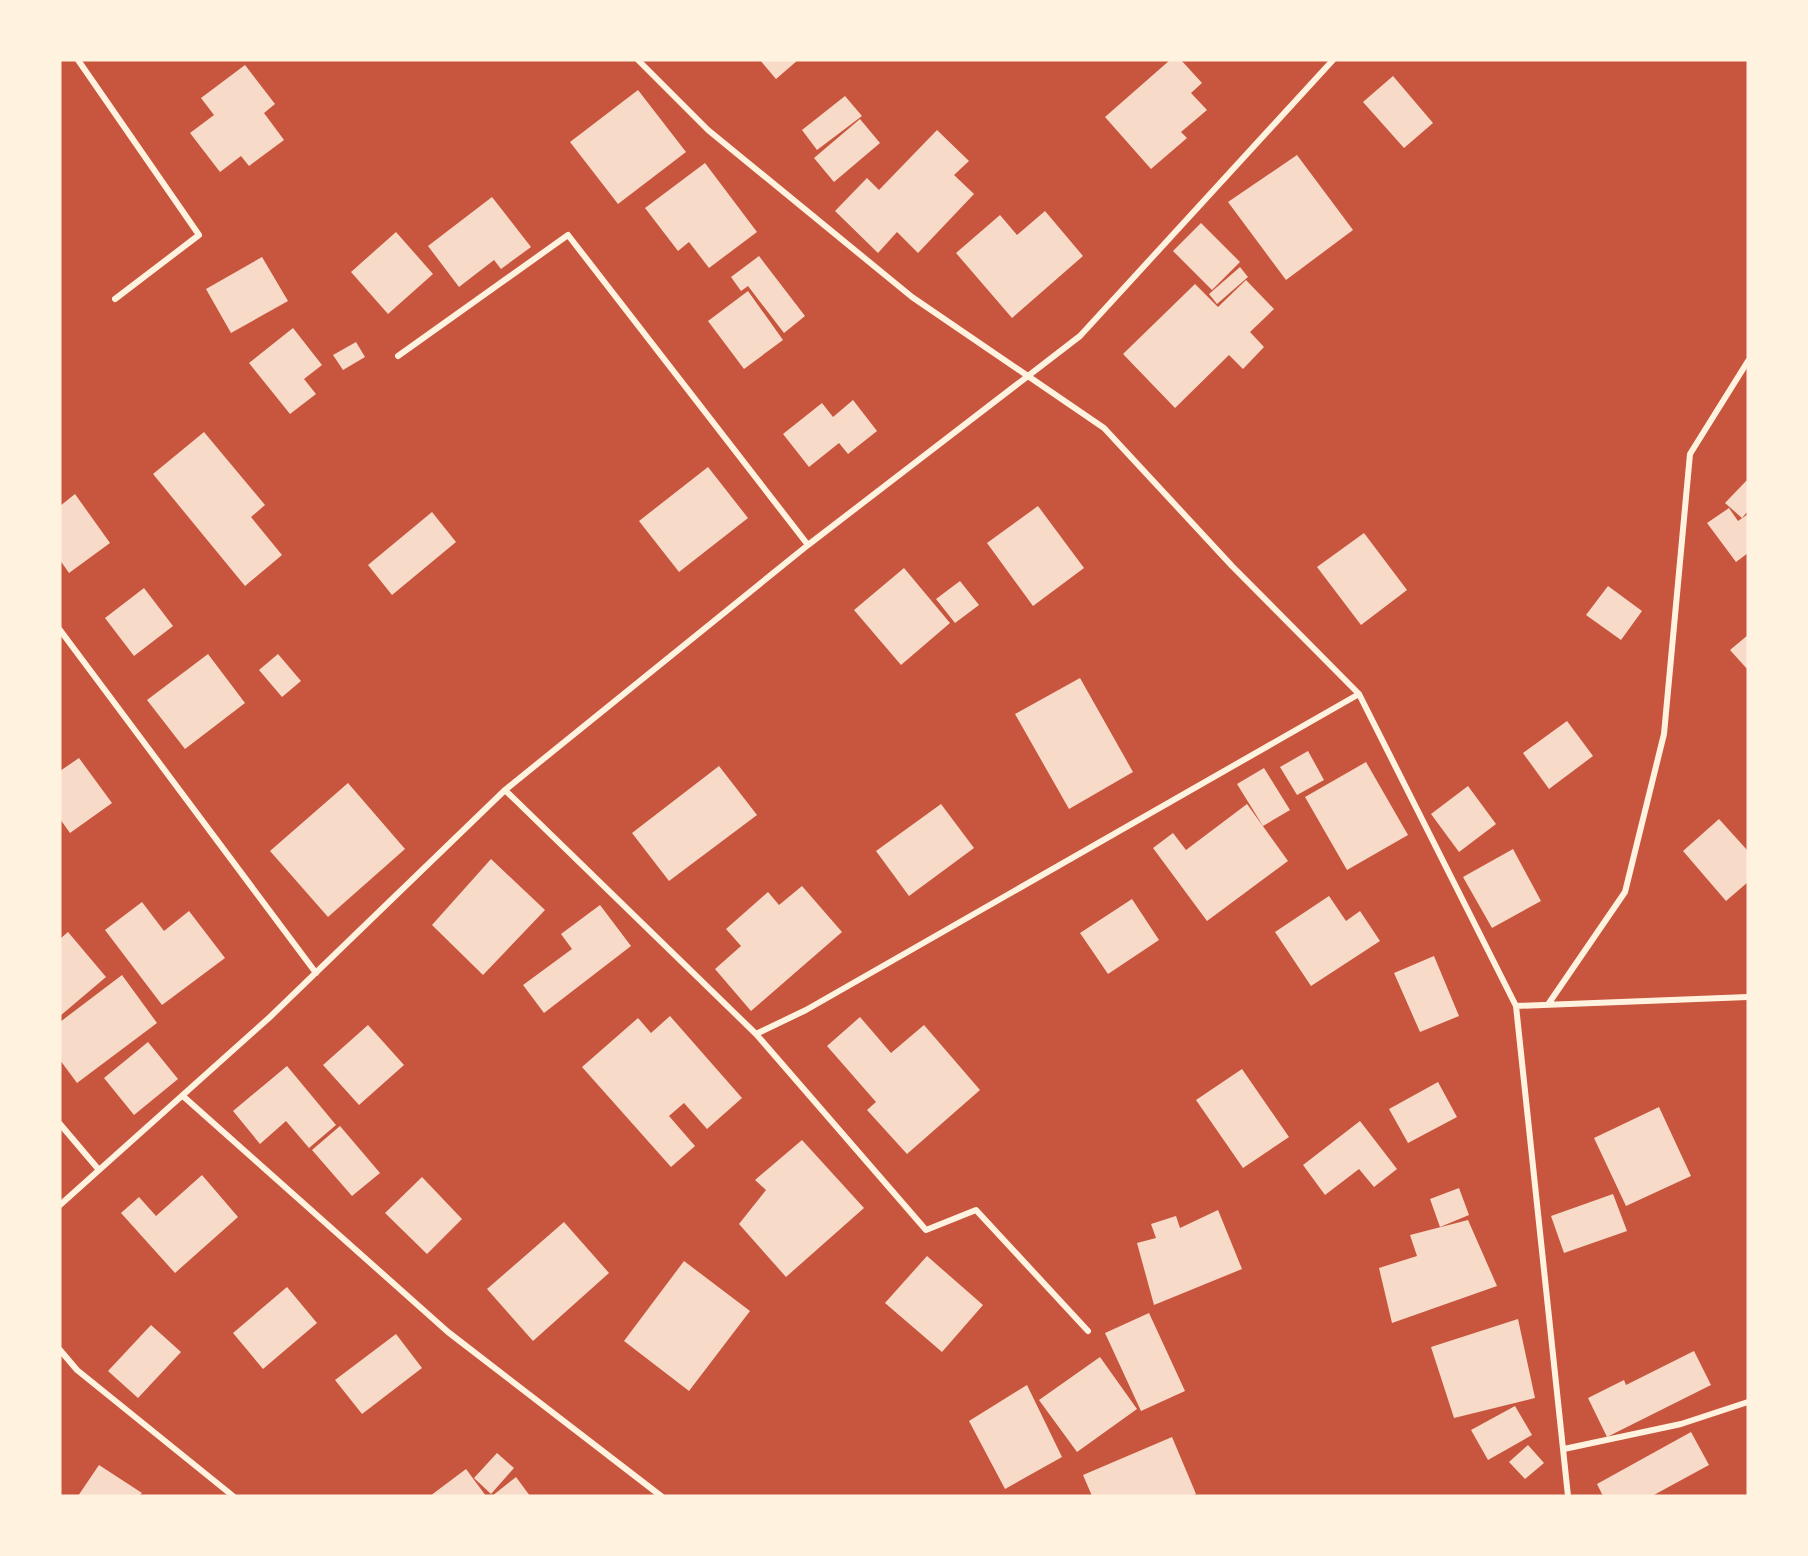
<svg xmlns="http://www.w3.org/2000/svg" width="1808" height="1556" font-family="Barlow,sans-serif">
	<rect width="100%" height="100%" fill="#c8553d"/>
	<path fill="#f7dbc8" d="M 760,60 L 798,60 L 776,79 Z
		M 1170,60 L 1181,60 L 1202,83 L 1191,93 L 1207,110 L 1181,132 L 1187,138 L 1151,169 L 1105,117 Z
		M 245,65 L 275,104 L 264,113 L 284,140 L 249,166 L 241,156 L 220,172 L 190,133 L 214,115 L 201,98 Z
		M 1393,76 L 1433,123 L 1404,148 L 1363,102 Z
		M 638,90 L 686,152 L 618,204 L 570,142 Z
		M 845,96 L 862,116 L 817,150 L 802,130 Z
		M 860,119 L 880,143 L 834,182 L 814,158 Z
		M 937,130 L 969,161 L 954,175 L 974,194 L 918,253 L 897,232 L 878,253 L 835,211 L 867,178 L 879,190 Z
		M 1297,155 L 1353,230 L 1286,280 L 1228,202 Z
		M 705,163 L 757,232 L 709,268 L 689,242 L 678,251 L 645,208 Z
		M 492,197 L 531,247 L 501,269 L 494,260 L 459,287 L 428,246 Z
		M 1045,211 L 1083,256 L 1012,318 L 956,253 L 1000,215 L 1017,235 Z
		M 1201,223 L 1240,262 L 1212,290 L 1173,251 Z
		M 396,232 L 433,274 L 388,314 L 351,272 Z
		M 759,256 L 805,316 L 784,333 L 748,286 L 741,291 L 731,277 Z
		M 262,257 L 288,301 L 231,333 L 206,289 Z
		M 1240,267 L 1248,277 L 1217,304 L 1209,294 Z
		M 1246,280 L 1274,309 L 1250,332 L 1264,347 L 1243,369 L 1229,355 L 1175,408 L 1123,354 L 1195,284 L 1218,307 Z
		M 748,291 L 783,340 L 744,369 L 708,321 Z
		M 293,328 L 322,365 L 304,379 L 316,394 L 290,414 L 249,363 Z
		M 356,342 L 365,357 L 343,370 L 333,355 Z
		M 853,400 L 877,431 L 848,454 L 839,443 L 809,467 L 783,434 L 822,403 L 833,417 Z
		M 204,432 L 265,505 L 251,517 L 282,555 L 245,586 L 153,474 Z
		M 708,467 L 748,518 L 679,572 L 639,521 Z
		M 1748,479 L 1748,511 L 1742,518 L 1725,503 Z
		M 75,494 L 110,543 L 69,573 L 60,560 L 60,506 Z
		M 1038,506 L 1084,568 L 1033,606 L 987,543 Z
		M 1729,508 L 1738,521 L 1748,514 L 1748,553 L 1736,562 L 1707,523 Z
		M 432,512 L 456,542 L 392,595 L 368,565 Z
		M 1364,533 L 1407,590 L 1361,625 L 1317,567 Z
		M 904,568 L 950,623 L 901,665 L 854,610 Z
		M 960,581 L 979,605 L 955,623 L 936,599 Z
		M 1608,586 L 1642,611 L 1621,640 L 1586,615 Z
		M 144,588 L 173,626 L 134,656 L 105,618 Z
		M 1748,635 L 1748,670 L 1730,650 Z
		M 208,654 L 245,703 L 185,749 L 147,700 Z
		M 278,654 L 301,681 L 282,697 L 259,670 Z
		M 1080,678 L 1133,772 L 1069,809 L 1015,714 Z
		M 1567,721 L 1593,756 L 1549,789 L 1523,753 Z
		M 1308,751 L 1324,780 L 1297,795 L 1280,767 Z
		M 79,758 L 112,803 L 70,833 L 60,819 L 60,771 Z
		M 1366,762 L 1408,835 L 1347,870 L 1305,797 Z
		M 719,766 L 757,815 L 669,881 L 632,833 Z
		M 1264,768 L 1290,810 L 1263,826 L 1237,784 Z
		M 348,783 L 405,849 L 328,917 L 270,851 Z
		M 1468,786 L 1496,824 L 1459,852 L 1431,814 Z
		M 941,804 L 974,848 L 909,896 L 876,851 Z
		M 1247,804 L 1288,861 L 1207,921 L 1153,848 L 1173,833 L 1186,850 Z
		M 1719,819 L 1748,851 L 1748,882 L 1726,901 L 1683,851 Z
		M 1513,849 L 1541,901 L 1492,928 L 1463,877 Z
		M 491,859 L 545,910 L 483,975 L 432,925 Z
		M 802,886 L 842,932 L 751,1011 L 715,969 L 741,946 L 726,929 L 768,892 L 779,905 Z
		M 1329,896 L 1346,921 L 1360,911 L 1380,941 L 1311,986 L 1275,932 Z
		M 1132,899 L 1159,940 L 1108,974 L 1080,933 Z
		M 142,902 L 164,931 L 189,911 L 225,958 L 162,1005 L 105,930 Z
		M 600,905 L 631,946 L 544,1013 L 523,985 L 572,949 L 561,934 Z
		M 68,932 L 106,977 L 60,1016 L 60,939 Z
		M 1434,956 L 1459,1016 L 1420,1032 L 1394,973 Z
		M 122,975 L 157,1023 L 77,1083 L 60,1060 L 60,1022 Z
		M 670,1016 L 742,1098 L 707,1129 L 684,1103 L 669,1116 L 695,1146 L 671,1167 L 582,1067 L 638,1018 L 651,1033 Z
		M 860,1017 L 891,1053 L 924,1025 L 980,1090 L 907,1154 L 867,1110 L 876,1102 L 827,1046 Z
		M 368,1025 L 404,1065 L 359,1105 L 323,1065 Z
		M 148,1042 L 178,1079 L 134,1115 L 104,1078 Z
		M 287,1066 L 336,1125 L 309,1148 L 286,1121 L 260,1144 L 233,1111 Z
		M 1242,1069 L 1289,1137 L 1243,1168 L 1196,1100 Z
		M 1438,1082 L 1457,1117 L 1408,1143 L 1389,1109 Z
		M 1659,1107 L 1691,1176 L 1626,1206 L 1594,1138 Z
		M 1360,1121 L 1397,1169 L 1374,1187 L 1359,1169 L 1325,1195 L 1303,1165 Z
		M 340,1126 L 380,1173 L 352,1196 L 312,1150 Z
		M 802,1140 L 864,1208 L 786,1277 L 739,1224 L 766,1190 L 755,1180 Z
		M 202,1175 L 238,1217 L 175,1273 L 121,1213 L 139,1197 L 156,1216 Z
		M 422,1177 L 462,1219 L 427,1254 L 385,1213 Z
		M 1459,1188 L 1469,1215 L 1440,1227 L 1430,1199 Z
		M 1613,1194 L 1627,1231 L 1564,1253 L 1551,1216 Z
		M 1218,1210 L 1242,1269 L 1154,1305 L 1137,1243 L 1156,1238 L 1151,1224 L 1176,1216 L 1180,1228 Z
		M 1468,1220 L 1497,1286 L 1392,1323 L 1379,1268 L 1417,1256 L 1410,1235 Z
		M 564,1222 L 609,1273 L 533,1341 L 487,1289 Z
		M 927,1256 L 983,1305 L 942,1352 L 885,1303 Z
		M 684,1261 L 750,1311 L 689,1391 L 624,1341 Z
		M 287,1287 L 317,1323 L 263,1369 L 233,1333 Z
		M 1149,1313 L 1185,1391 L 1141,1411 L 1105,1333 Z
		M 1518,1319 L 1535,1398 L 1454,1418 L 1431,1347 Z
		M 151,1325 L 181,1352 L 138,1398 L 108,1371 Z
		M 396,1334 L 422,1368 L 362,1414 L 335,1380 Z
		M 1694,1351 L 1711,1385 L 1607,1437 L 1588,1398 L 1624,1380 L 1626,1385 Z
		M 1100,1357 L 1137,1409 L 1077,1452 L 1039,1400 Z
		M 1027,1385 L 1062,1457 L 1005,1489 L 969,1421 Z
		M 1515,1406 L 1532,1435 L 1488,1460 L 1471,1430 Z
		M 1691,1432 L 1709,1465 L 1652,1496 L 1603,1496 L 1597,1484 Z
		M 1172,1437 L 1196,1494 L 1191,1496 L 1092,1496 L 1083,1475 Z
		M 1528,1445 L 1544,1463 L 1525,1479 L 1509,1462 Z
		M 497,1453 L 514,1468 L 491,1494 L 474,1478 Z
		M 99,1465 L 142,1493 L 139,1496 L 78,1496 Z
		M 466,1469 L 486,1496 L 430,1496 Z
		M 516,1477 L 530,1496 L 492,1496 Z"/>
	<g fill="none" stroke-linecap="round" stroke-linejoin="round">
		<path stroke="#fff3e0" stroke-width="6" d="M 78,60 L 199,235 L 115,299
			M 638,60 L 708,130 L 912,297 L 1104,428 L 1232,566 L 1359,694
			M 398,356 L 568,235 L 808,545 L 1080,336 L 1333,60
			M 60,630 L 316,973
			M 505,790 L 808,545
			M 1549,1003 L 1625,892 L 1664,734 L 1690,454 L 1748,361
			M 1516,1006 L 1748,997
			M 756,1034 L 926,1230 L 976,1210 L 1088,1331
			M 184,1097 L 448,1332 L 661,1496
			M 60,1124 L 99,1170
			M 60,1205 L 270,1017 L 505,790 L 756,1034 L 806,1010 L 1359,694 L 1516,1006 L 1568,1496
			M 60,1350 L 77,1370 L 233,1496
			M 1564,1449 L 1681,1424 L 1748,1402"/>
	</g>
	<rect width="1808" height="1556" fill="none" stroke="#fff3e0" stroke-width="123"/>
</svg>
